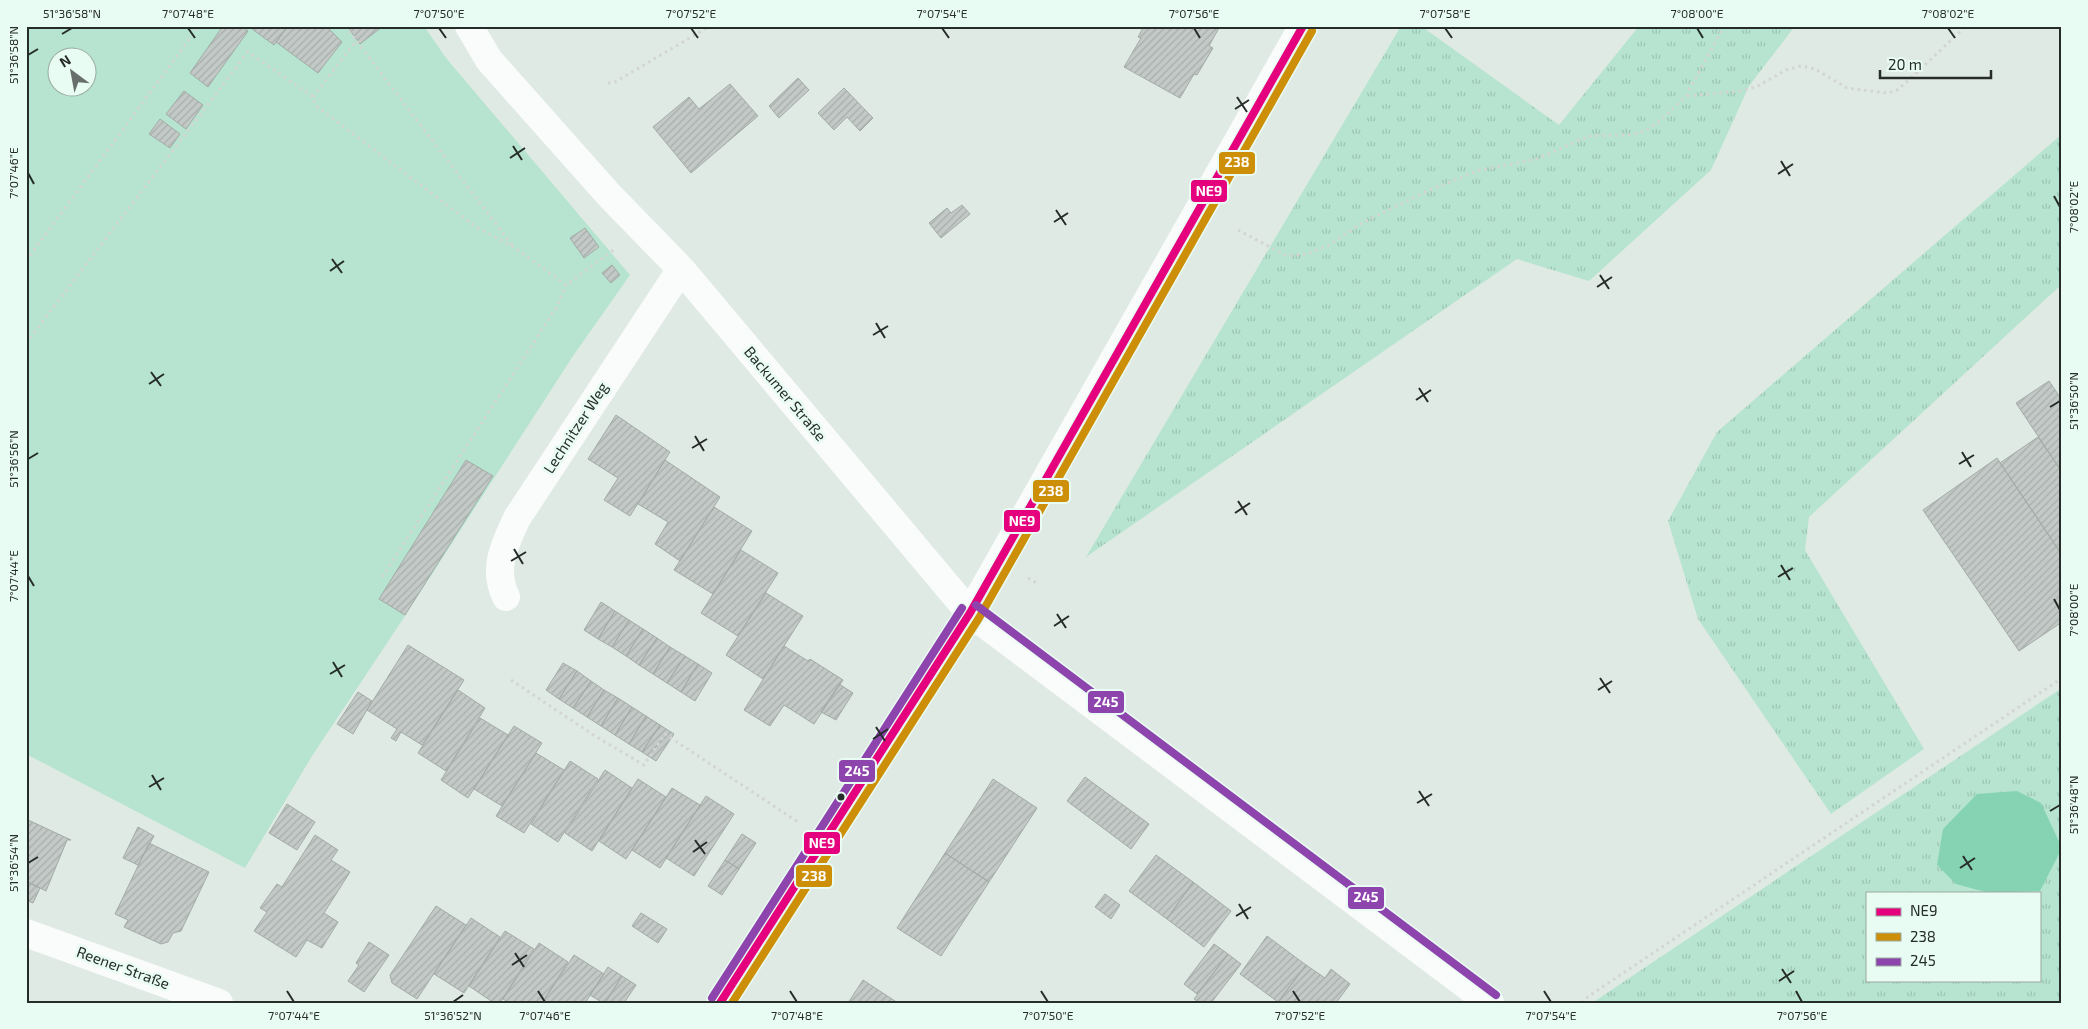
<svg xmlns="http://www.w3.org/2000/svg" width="2088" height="1029" font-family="'Exo 2',sans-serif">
	<defs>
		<pattern id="grass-tufts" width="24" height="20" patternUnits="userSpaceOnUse" patternTransform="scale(1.25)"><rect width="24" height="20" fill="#b6e4d0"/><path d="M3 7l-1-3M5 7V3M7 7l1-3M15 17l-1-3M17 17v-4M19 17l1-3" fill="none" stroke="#9cc4b3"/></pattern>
		<pattern id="building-hatch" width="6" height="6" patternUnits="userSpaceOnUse" patternTransform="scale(1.25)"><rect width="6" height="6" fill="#c2c9c6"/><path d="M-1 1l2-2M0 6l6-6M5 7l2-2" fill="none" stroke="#a7adaa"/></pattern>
	</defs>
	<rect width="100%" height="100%" fill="#e0eae5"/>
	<path fill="url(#grass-tufts)" fill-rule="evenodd" d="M 1401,26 L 1421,26 L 1559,125 L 1639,26 L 1795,26 L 1749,86 L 1711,170 L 1589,281 L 1517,259 L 1086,557 Z
		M 2062,134 L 2062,284 L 1809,517 L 1805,550 L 1924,749 L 1831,814 L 1698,619 L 1668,521 L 1717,432 Z
		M 2062,688 L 2062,1003 L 1592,1003 ZM 1867,893 L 2039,893 L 2039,980 L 1867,980 Z"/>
	<path fill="#b6e4d0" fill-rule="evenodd" d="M 26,26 L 424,26 L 446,58 L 630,275 L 573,356 L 403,619 L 312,756 L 245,868 L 26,754 ZM 58,58 L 88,58 L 88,88 L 58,88 Z"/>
	<path fill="#86d3b4" d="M 2017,791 L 2041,803 L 2062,848 L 2040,891 L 1989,893 L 1956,884 L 1937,865 L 1943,829 L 1977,794 Z"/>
	<path fill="url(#building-hatch)" stroke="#a3aba7" d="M 223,26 L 241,26 L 248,31 L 208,87 L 190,73 Z
		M 248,26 L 288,26 L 274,45 Z
		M 288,26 L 326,26 L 342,42 L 318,73 L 276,42 Z
		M 347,26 L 383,26 L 360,44 Z
		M 1144,26 L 1220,26 L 1209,46 L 1213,48 L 1197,75 L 1194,74 L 1180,98 L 1124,67 L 1141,38 L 1138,37 Z
		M 798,78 L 809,90 L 779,118 L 769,106 Z
		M 730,84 L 758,116 L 691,173 L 653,127 L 689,97 L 699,109 Z
		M 844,88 L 873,118 L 860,131 L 847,117 L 834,130 L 818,113 Z
		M 184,91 L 203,105 L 186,129 L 166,114 Z
		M 160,119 L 180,134 L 170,148 L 149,134 Z
		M 962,205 L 970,214 L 941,238 L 929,223 L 947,208 L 951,213 Z
		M 585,228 L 599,247 L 584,258 L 570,238 Z
		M 612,265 L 620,275 L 611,283 L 602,273 Z
		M 2049,381 L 2062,400 L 2062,472 L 2016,403 Z
		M 616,415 L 670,452 L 630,516 L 604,500 L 618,478 L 588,459 Z
		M 2038,437 L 2062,472 L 2062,555 L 2000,463 Z
		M 1997,458 L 2062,555 L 2062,622 L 2019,651 L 1923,510 Z
		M 466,460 L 493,476 L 405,615 L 379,599 Z
		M 665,460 L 720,497 L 680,561 L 655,544 L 668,522 L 638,504 Z
		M 714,507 L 752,531 L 713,594 L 674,570 Z
		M 741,550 L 778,573 L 738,636 L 701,613 Z
		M 766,593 L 803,616 L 763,679 L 726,655 Z
		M 601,602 L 615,611 L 598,639 L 584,630 Z
		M 615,611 L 629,620 L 612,647 L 598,639 Z
		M 629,620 L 643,629 L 626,656 L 612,647 Z
		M 643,629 L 657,638 L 639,665 L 626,656 Z
		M 657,638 L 670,647 L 653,674 L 639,665 Z
		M 408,645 L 464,680 L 422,745 L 401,732 L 396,741 L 391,738 L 397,729 L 367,710 Z
		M 784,646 L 808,661 L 810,659 L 843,680 L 814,724 L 784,705 L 770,726 L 744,710 Z
		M 670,647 L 685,656 L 667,683 L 653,674 Z
		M 685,656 L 698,664 L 681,692 L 667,683 Z
		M 563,663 L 577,671 L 559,699 L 546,690 Z
		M 698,664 L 712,673 L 695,701 L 681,692 Z
		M 577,671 L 591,681 L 573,708 L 559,699 Z
		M 591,681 L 604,690 L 587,717 L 573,708 Z
		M 839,684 L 853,693 L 836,720 L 821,712 Z
		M 458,690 L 485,708 L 446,771 L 418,753 Z
		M 604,690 L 618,698 L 601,726 L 587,717 Z
		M 358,692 L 372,701 L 353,734 L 337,724 Z
		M 618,698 L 632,707 L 615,735 L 601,726 Z
		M 632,707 L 646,716 L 629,744 L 615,735 Z
		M 646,716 L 660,725 L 642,752 L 629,744 Z
		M 480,718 L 508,735 L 468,798 L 441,780 Z
		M 660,725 L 674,734 L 656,761 L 642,752 Z
		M 514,726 L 542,743 L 502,806 L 474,789 Z
		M 536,753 L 564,770 L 524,833 L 496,816 Z
		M 570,761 L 598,779 L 558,842 L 531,824 Z
		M 605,770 L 632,788 L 592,851 L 565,833 Z
		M 1085,777 L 1149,824 L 1131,849 L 1067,801 Z
		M 638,779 L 666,797 L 626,859 L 599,841 Z
		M 993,779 L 1037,808 L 989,882 L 945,853 Z
		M 672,788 L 700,805 L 660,868 L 632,850 Z
		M 706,796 L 734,814 L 694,876 L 666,858 Z
		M 287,804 L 315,822 L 297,850 L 269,833 Z
		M 26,819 L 71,840 L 67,840 L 46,891 L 26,881 Z
		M 138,827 L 154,836 L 138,865 L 123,858 Z
		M 742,834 L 756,843 L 739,869 L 725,860 Z
		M 315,835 L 338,850 L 331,860 L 350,872 L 324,913 L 338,922 L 322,948 L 307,940 L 296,957 L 254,931 L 267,912 L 260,908 L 277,884 L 282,887 Z
		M 149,843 L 209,872 L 181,931 L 173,933 L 168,942 L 161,944 L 124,927 L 128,920 L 115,914 Z
		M 945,853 L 989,882 L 941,956 L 897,928 Z
		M 1156,855 L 1193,882 L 1167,919 L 1129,891 Z
		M 725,860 L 739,869 L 722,895 L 708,886 Z
		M 26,881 L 40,888 L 33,903 L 26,900 Z
		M 1193,882 L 1231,911 L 1204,947 L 1167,919 Z
		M 1105,894 L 1120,905 L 1111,919 L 1095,907 Z
		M 436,906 L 466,925 L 417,999 L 392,983 L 390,975 Z
		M 641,913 L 667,929 L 658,943 L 632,926 Z
		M 471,918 L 500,937 L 464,993 L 434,974 Z
		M 505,931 L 534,949 L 500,1003 L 494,1003 L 469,986 Z
		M 1267,936 L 1306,965 L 1278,1002 L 1240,974 Z
		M 369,942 L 389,955 L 364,992 L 348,981 L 359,965 L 356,963 Z
		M 539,943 L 568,962 L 542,1003 L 510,1003 L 503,999 Z
		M 1214,944 L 1228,954 L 1197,994 L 1184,984 Z
		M 1228,954 L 1241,964 L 1211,1003 L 1200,1003 L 1194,999 Z
		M 574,955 L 604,974 L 585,1003 L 542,1003 Z
		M 1306,965 L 1325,978 L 1331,969 L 1350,984 L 1336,1003 L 1278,1002 Z
		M 608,967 L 622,976 L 605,1003 L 603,1003 L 590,995 Z
		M 622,976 L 636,985 L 624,1003 L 605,1003 Z
		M 863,980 L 898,1003 L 848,1003 Z"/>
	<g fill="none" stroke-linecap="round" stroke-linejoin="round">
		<path stroke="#d2d5d4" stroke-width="3" stroke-dasharray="2.5 4" stroke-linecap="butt" d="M 345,26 L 512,245
			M 608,83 L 615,82 L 710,26
			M 1687,96 L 1739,91 L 1756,87 L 1786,70 L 1801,66 L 1815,69 L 1847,88 L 1887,93 L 1896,91 L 1910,79 L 1966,26
			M 313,97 L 356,41
			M 1238,230 L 1287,256 L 1307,254 L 1329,245 L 1360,224 L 1427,191 L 1480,170 L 1537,159 L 1589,136 L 1629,135 L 1645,131 L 1661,120 L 1686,96 L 1724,26
			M 26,261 L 199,26
			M 26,343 L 248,52 L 313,97 L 315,105 L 476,227 L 514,247 L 566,285 L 616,248
			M 382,577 L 556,308 L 566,285
			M 1028,578 L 1038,584
			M 511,680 L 595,736 L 644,765 L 665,734 L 798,822
			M 1582,1003 L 1586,998 L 2062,678"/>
		<path stroke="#fafcfb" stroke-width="28" d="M 469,26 L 489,60 L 609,195 L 681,269 L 970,613 L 1490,1003
			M 506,597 C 492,568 505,544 517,518 L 681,269
			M 26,933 L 219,1003"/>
		<path stroke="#fafcfb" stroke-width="28" d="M 720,1003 L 970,613 L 1303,26"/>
		<g stroke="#e9fcf3" stroke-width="11">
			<path id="bus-1" d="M 720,1003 L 970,613 L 1303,26"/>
		</g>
		<g stroke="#e9fcf3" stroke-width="11">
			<path id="bus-2" d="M 732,1003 L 979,618 L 1312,31"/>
		</g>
		<g stroke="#e9fcf3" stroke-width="11">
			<path id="bus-3" d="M 976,605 L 1496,995
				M 712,998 L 962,608"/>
		</g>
		<use href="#bus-1" stroke="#e5007d" stroke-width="8"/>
		<use href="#bus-2" stroke="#cd8e08" stroke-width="8"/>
		<use href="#bus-3" stroke="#8e44ad" stroke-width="8"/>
	</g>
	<path fill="none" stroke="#262c29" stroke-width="2" d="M 188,28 L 195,38M 439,28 L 446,38M 691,28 L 698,38M 942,28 L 949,38M 1194,28 L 1200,38M 1445,28 L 1452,38M 1697,28 L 1703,38M 1948,28 L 1955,38M 62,34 L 72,28M 28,55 L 38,49M 1237,97 L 1247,112M 1235,109 L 1249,100M 513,146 L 522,160M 510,158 L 525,148M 1781,161 L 1790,176M 28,173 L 34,184M 1778,174 L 1793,164M 2054,196 L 2060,207M 1056,210 L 1066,225M 1054,222 L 1068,213M 332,259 L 342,273M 330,271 L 344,261M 1600,275 L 1609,289M 1597,287 L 1612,277M 876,323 L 885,338M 873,335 L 888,326M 151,372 L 161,386M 149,384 L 164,374M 1419,388 L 1428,402M 1416,400 L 1431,390M 2050,407 L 2060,401M 695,436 L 704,451M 692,448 L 707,439M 1962,452 L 1971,467M 28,459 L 38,453M 1959,464 L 1974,455M 1238,501 L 1247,515M 1235,513 L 1250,503M 514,549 L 523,564M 511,561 L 526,552M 1781,565 L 1790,580M 28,576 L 34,586M 1778,577 L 1793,568M 2054,599 L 2060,610M 1057,614 L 1066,628M 1054,626 L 1069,616M 333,662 L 342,677M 330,674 L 345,665M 1600,678 L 1610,693M 1598,690 L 1612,681M 876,727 L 885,741M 873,739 L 888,729M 152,775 L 161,790M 149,787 L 164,778M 1419,791 L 1429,806M 1417,803 L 1432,794M 2050,811 L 2060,805M 695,840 L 705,854M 693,852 L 707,842M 1963,856 L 1972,870M 28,863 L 38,857M 1960,868 L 1975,858M 1239,904 L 1248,919M 1236,916 L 1251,907M 515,953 L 524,967M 512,965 L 527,955M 1782,969 L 1791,983M 1779,981 L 1794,971M 287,991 L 294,1002M 538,991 L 545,1002M 790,991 L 797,1002M 1041,991 L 1048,1002M 1293,991 L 1300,1002M 1544,991 L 1551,1002M 1796,991 L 1802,1002M 453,1002 L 463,995"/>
	<circle fill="#262c29" stroke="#e9fcf3" stroke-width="2" cx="841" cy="797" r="4.5"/>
	<g text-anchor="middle" stroke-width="5" stroke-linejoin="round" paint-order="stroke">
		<g font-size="15" fill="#262c29" stroke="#e9fcf3">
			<text transform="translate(785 394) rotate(50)" y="5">Backumer Straße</text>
			<text transform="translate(576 428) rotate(-57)" y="5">Lechnitzer Weg</text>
			<text transform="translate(123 968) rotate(20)" y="5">Reener Straße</text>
		</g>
	</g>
	<g stroke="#e9fcf3" stroke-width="2">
		<rect x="1218" y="151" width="38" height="24" rx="5" fill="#cd8e08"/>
		<rect x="1190" y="179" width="38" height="24" rx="5" fill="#e5007d"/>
		<rect x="1032" y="479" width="38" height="24" rx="5" fill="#cd8e08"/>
		<rect x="1003" y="509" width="38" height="24" rx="5" fill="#e5007d"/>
		<rect x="1087" y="690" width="38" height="24" rx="5" fill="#8e44ad"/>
		<rect x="838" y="759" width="38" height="24" rx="5" fill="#8e44ad"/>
		<rect x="803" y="831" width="38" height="24" rx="5" fill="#e5007d"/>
		<rect x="795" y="864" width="38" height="24" rx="5" fill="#cd8e08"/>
		<rect x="1347" y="886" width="38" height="24" rx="5" fill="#8e44ad"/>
	</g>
	<g font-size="14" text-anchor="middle" font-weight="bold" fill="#fff">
		<text x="1237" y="167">238</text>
		<text x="1209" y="196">NE9</text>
		<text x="1051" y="496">238</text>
		<text x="1022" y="526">NE9</text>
		<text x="1106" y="707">245</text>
		<text x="857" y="776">245</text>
		<text x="822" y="848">NE9</text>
		<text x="814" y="881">238</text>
		<text x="1366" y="902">245</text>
	</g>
	<rect width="2088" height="1029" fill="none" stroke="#e9fcf3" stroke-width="55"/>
	<rect x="1866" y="892" width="175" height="90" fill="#e9fcf3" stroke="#9ba9a2"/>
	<rect x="1876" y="908" width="25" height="8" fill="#e5007d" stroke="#9ba9a2"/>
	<text x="1910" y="916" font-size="15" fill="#262c29">NE9</text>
	<rect x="1876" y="933" width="25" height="8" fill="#cd8e08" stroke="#9ba9a2"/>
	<text x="1910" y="942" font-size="15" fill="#262c29">238</text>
	<rect x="1876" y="958" width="25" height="8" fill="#8e44ad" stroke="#9ba9a2"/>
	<text x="1910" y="966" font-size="15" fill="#262c29">245</text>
	<g transform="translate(72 72) rotate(328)"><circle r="24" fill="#e9fcf3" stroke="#9ba9a2"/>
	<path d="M0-4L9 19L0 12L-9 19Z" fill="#676e6b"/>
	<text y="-8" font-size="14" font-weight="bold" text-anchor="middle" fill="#262c29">N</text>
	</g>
	<path d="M1880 70v8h111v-8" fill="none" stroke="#262c29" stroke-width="2.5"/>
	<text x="1888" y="70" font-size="15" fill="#262c29" stroke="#e9fcf3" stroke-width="4" paint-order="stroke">20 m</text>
	<rect x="28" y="28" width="2032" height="974" fill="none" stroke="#262c29" stroke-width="2"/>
	<g font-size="12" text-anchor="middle" fill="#262c29">
		<text x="72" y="18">51°36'58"N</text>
		<text x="188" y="18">7°07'48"E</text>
		<text x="439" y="18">7°07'50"E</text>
		<text x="691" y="18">7°07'52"E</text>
		<text x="942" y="18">7°07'54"E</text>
		<text x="1194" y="18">7°07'56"E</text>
		<text x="1445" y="18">7°07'58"E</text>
		<text x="1697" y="18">7°08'00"E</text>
		<text x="1948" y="18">7°08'02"E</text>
		<text transform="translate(14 55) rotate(-90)" y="4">51°36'58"N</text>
		<text transform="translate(14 173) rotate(-90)" y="4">7°07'46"E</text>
		<text transform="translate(2074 207) rotate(-90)" y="4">7°08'02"E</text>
		<text transform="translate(2074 401) rotate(-90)" y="4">51°36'50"N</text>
		<text transform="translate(14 459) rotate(-90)" y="4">51°36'56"N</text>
		<text transform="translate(14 576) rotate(-90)" y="4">7°07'44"E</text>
		<text transform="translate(2074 610) rotate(-90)" y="4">7°08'00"E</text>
		<text transform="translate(2074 805) rotate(-90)" y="4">51°36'48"N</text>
		<text transform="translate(14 863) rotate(-90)" y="4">51°36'54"N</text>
		<text x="294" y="1020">7°07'44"E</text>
		<text x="453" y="1020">51°36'52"N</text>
		<text x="545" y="1020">7°07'46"E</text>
		<text x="797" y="1020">7°07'48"E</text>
		<text x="1048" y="1020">7°07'50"E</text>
		<text x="1300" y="1020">7°07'52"E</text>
		<text x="1551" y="1020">7°07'54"E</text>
		<text x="1802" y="1020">7°07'56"E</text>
	</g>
</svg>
